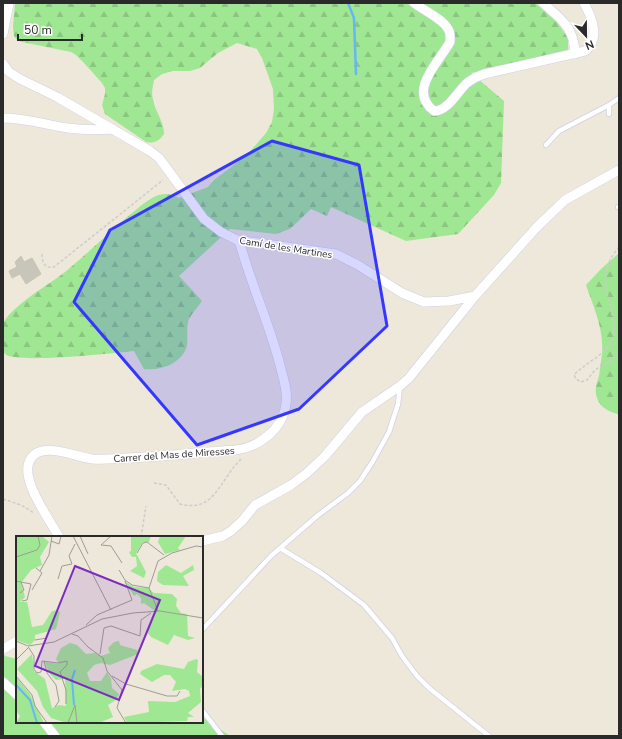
<svg xmlns="http://www.w3.org/2000/svg" width="622" height="739" font-family="'Nunito Sans',sans-serif">
	<defs>
		<pattern id="forest-firs" width="22" height="20" patternUnits="userSpaceOnUse"><rect width="22" height="20" fill="#a0e793"/><path d="M5 1l3.5 6h-7zM16 11l3.5 6h-7z" fill="#8ac67f"/></pattern>
	</defs>
	<rect width="100%" height="100%" fill="#ede8da"/>
	<path fill="#a0e793" d="M 3,653 L 5,656 L 17,659 L 17,722 L 202,722 L 202,717 L 230,736 L 3,736 Z"/>
	<path fill="url(#forest-firs)" d="M 15,3 L 405,3 L 409,5 L 411,3 L 535,3 L 557,22 L 568,38 L 568,50 L 533,60 L 471,73 L 504,101 L 501,183 L 494,195 L 458,234 L 406,241 L 331,207 L 327,216 L 311,209 L 290,229 L 276,234 L 230,229 L 179,276 L 202,301 C 198,307 192,313 189,319 C 186,326 188,337 187,345 C 183,363 161,371 144,369 L 134,351 C 115,353 16,364 5,354 C 2,351 2,329 3,324 C 11,306 50,284 65,272 C 92,250 116,225 143,204 C 156,195 164,190 179,198 L 208,187 L 214,180 L 247,155 L 266,133 L 272,122 L 274,109 L 273,89 L 262,58 L 257,49 L 237,43 L 218,53 L 200,68 L 190,71 L 173,71 L 162,74 L 154,80 C 153,86 151,93 153,99 C 155,112 164,121 164,134 C 159,141 154,144 146,142 L 105,114 L 102,105 L 105,94 L 105,88 L 102,83 L 84,63 L 76,55 L 71,52 L 22,42 L 17,40 L 14,36 L 13,27 Z
		M 619,253 L 619,414 L 617,414 C 607,411 598,406 596,394 C 595,388 597,382 599,376 C 600,369 601,361 602,354 C 604,329 594,308 586,285 L 601,269 Z"/>
	<g fill="none" stroke-linecap="round" stroke-linejoin="round">
		<path stroke="#66b6f7" stroke-width="2.5" d="M 348,3 L 354,18 L 356,74"/>
	</g>
	<path fill="#c8c5ba" stroke="#c8c5b4" d="M 21,256 L 24,262 L 32,258 L 41,274 L 26,284 L 20,274 L 12,278 L 9,271 L 17,267 L 15,262 Z"/>
	<g fill="none" stroke-linecap="round" stroke-linejoin="round">
		<g stroke="#cfd0e4" stroke-width="6">
			<path id="lane" d="M 609,114 L 609,105 L 619,98
				M 546,145 L 559,131 L 609,105
				M 618,207 L 619,207
				M 280,548 L 321,573 L 364,605 L 392,638 L 402,656 L 417,676 L 429,688 L 489,736
				M 202,630 L 271,556 L 317,516 L 348,493 L 360,481 L 373,461 L 389,432 L 398,404 L 400,386
				M 202,710 L 222,736"/>
		</g>
		<g stroke="#cfd0e4" stroke-width="10">
			<path id="street" d="M 414,3 C 423,10 443,19 448,29 C 451,33 450,37 450,42 C 439,62 407,91 434,111 C 448,111 457,92 467,83 C 472,79 478,76 484,74 L 585,51 C 601,38 592,18 584,3
				M 543,3 C 562,20 574,27 575,54
				M 3,34 L 9,3
				M 3,64 L 9,72 L 20,79 L 57,97 L 150,151 L 159,158 L 165,166 L 204,219 L 221,232 L 237,240 L 336,254 L 358,265 L 402,293 L 424,302 L 449,301 L 475,296
				M 3,118 C 26,118 46,125 68,128 C 83,130 98,130 113,129
				M 59,537 C 50,520 19,479 30,460 C 41,440 75,457 92,459 C 109,460 127,458 144,457 C 175,455 205,452 236,450 C 259,447 283,429 286,404 C 288,390 283,378 280,365 C 269,322 250,282 239,240
				M 202,541 L 223,536 L 231,531 L 242,521 L 255,505 L 291,485 L 307,473 L 325,456 L 362,412 L 400,386 L 409,378 L 475,296 L 536,228 L 565,200 L 619,170
				M 3,649 L 17,641
				M 3,682 L 17,695
				M 44,722 L 55,736"/>
		</g>
		<path stroke="#ccc" stroke-width="1.5" stroke-dasharray="3 2" stroke-linecap="butt" d="M 619,247 C 616,251 612,256 610,260 C 605,271 605,286 608,297 C 610,310 619,329 611,342 C 602,357 585,363 574,375 L 576,379 L 581,382 L 587,380 L 595,370 L 607,363 L 619,353
			M 42,254 C 42,263 45,269 54,267 L 163,180
			M 154,483 L 166,485 L 180,504 C 208,511 215,493 229,474 C 232,468 237,464 241,459
			M 3,499 L 21,505 L 34,513
			M 141,537 L 146,506"/>
		<use href="#lane" stroke="#fff" stroke-width="4.5"/>
		<use href="#street" stroke="#fff" stroke-width="9"/>
	</g>
	<path fill="#3537ff" fill-opacity="0.2" stroke="#3537ff" stroke-width="3" stroke-linejoin="round" d="M 272,141 L 359,165 L 387,326 L 299,409 L 197,445 L 74,302 L 110,230 Z"/>
	<g text-anchor="middle" stroke-width="3" stroke-linejoin="round" paint-order="stroke">
		<g font-size="10" fill="#2a2a2a" stroke="#fff">
			<text transform="translate(286 247) rotate(9)" y="4">Camí de les Martines</text>
			<text transform="translate(174 454) rotate(-4)" y="4">Carrer del Mas de Miresses</text>
		</g>
	</g>
	<g transform="translate(16 536)">
		<rect width="187" height="187" fill="#ede8da"/>
		<path d="M 115,0 L 135,0 L 133,6 L 127,6 L 120,17 L 130,36 L 128,42 L 114,35 L 121,30 L 120,21 L 116,21 L 113,16 L 115,15 ZM 144,0 L 170,0 L 162,12 L 164,14 L 149,18 L 142,6 ZM 150,29 L 165,37 L 177,29 L 178,34 L 167,40 L 173,50 L 147,49 L 141,45 L 142,36 ZM 108,45 L 118,51 L 132,52 L 138,57 L 156,58 L 161,63 L 160,70 L 165,77 L 171,78 L 172,100 L 179,102 L 172,104 L 158,99 L 152,109 L 135,101 L 131,96 L 139,75 L 128,67 L 125,68 L 125,62 L 121,58 L 118,60 Z" fill="#a0e793"/>
		<path d="M 0,0 L 26,0 L 33,6 L 24,21 L 26,29 L 15,34 L 5,47 L 9,61 L 4,66 L 11,66 L 12,70 L 16,91 L 27,89 L 36,75 L 41,74 L 44,76 L 40,93 L 19,99 L 19,104 L 14,109 L 0,104 ZM 103,105 L 104,109 L 121,114 L 122,118 L 94,129 L 85,127 L 78,129 L 71,137 L 74,145 L 85,145 L 91,136 L 95,143 L 96,152 L 103,158 L 100,164 L 92,169 L 97,181 L 83,187 L 51,187 L 35,182 L 27,171 L 21,155 L 1,133 L 16,118 L 18,135 L 29,143 L 36,172 L 43,169 L 50,170 L 49,143 L 40,144 L 33,137 L 29,126 L 43,128 L 40,123 L 45,112 L 54,107 L 61,109 L 70,118 L 79,117 L 85,120 L 94,117 L 92,112 L 98,106 ZM 180,123 L 182,124 L 181,136 L 187,141 L 187,149 L 184,153 L 185,166 L 172,177 L 178,181 L 172,181 L 171,185 L 111,187 L 108,181 L 133,176 L 132,165 L 159,166 L 174,160 L 173,155 L 169,153 L 156,155 L 160,146 L 154,139 L 148,139 L 136,146 L 124,138 L 125,135 L 141,128 L 168,133 L 172,126 ZM 0,141 L 14,158 L 28,187 L 0,187 L 4,180 L 0,175 Z" fill="#a0e793"/>
		<path fill="none" stroke="#66b6f7" stroke-width="2" d="M 0,149 L 14,164 L 21,187M 58,169 L 56,143 L 59,134"/>
		<path fill="none" stroke="#9f9c94" stroke-width="1" d="M 57,0 L 95,74M 64,0 L 72,18M 95,0 L 85,9 L 95,10 L 106,27M 35,5 L 43,8 L 45,0M 121,17 L 127,7 L 131,6 L 148,19M 0,21 L 21,14 L 24,9 L 22,0M 103,34 L 109,44 L 116,49 L 133,52M 24,35 L 33,19 L 36,0M 42,43 L 46,30 L 56,28 L 53,20 L 59,8M 0,45 L 15,48 L 11,64 L 6,65M 16,54 L 26,37 L 20,32M 4,57 L 8,54 L 5,46M 142,75 L 133,52 L 142,25 L 156,17 L 180,10 L 187,11M 70,89 L 81,79 L 116,64 L 109,45M 56,98 L 62,100 L 72,111 L 87,122 L 91,135 L 106,154 L 101,172 L 110,187M 19,104 L 31,102M 0,105 L 12,110 L 38,106 L 86,83 L 117,77 L 144,75 L 187,82M 13,112 L 18,120 L 18,133 L 21,137 L 25,136 L 26,125 L 42,127 L 51,125 L 51,129 L 44,136 L 50,154 L 50,168M 84,118 L 88,92 L 95,90 L 124,100 L 125,84 L 135,77M 0,124 L 13,111M 28,125 L 31,137 L 40,149 L 43,165 L 39,171M 0,140 L 16,159 L 19,170 L 31,187M 96,140 L 110,148 L 151,160 L 161,160 L 164,155M 52,187 L 59,169 L 61,187"/>
		<path fill="#7b2cbf" fill-opacity="0.15" stroke="#7b2cbf" stroke-width="2" d="M 59,30 L 144,64 L 103,164 L 19,130 Z"/>
		<rect width="187" height="187" fill="none" stroke="#2a2a2a" stroke-width="2"/>
	</g>
	<rect width="622" height="739" fill="none" stroke="#2a2a2a" stroke-width="8"/>
	<g transform="translate(586 36) rotate(158)" stroke="#ffffff" stroke-width="3" paint-order="stroke">
	<path d="M0-3L7 15L0 10L-7 15Z" fill="#2a2a2a"/>
	<text y="-6" font-size="11" font-weight="bold" text-anchor="middle" fill="#2a2a2a">N</text>
	</g>
	<path d="M18 34v6h64v-6" fill="none" stroke="#2a2a2a" stroke-width="2"/>
	<text x="24" y="34" font-size="12" fill="#2a2a2a" stroke="#ffffff" stroke-width="3" paint-order="stroke">50 m</text>
</svg>
